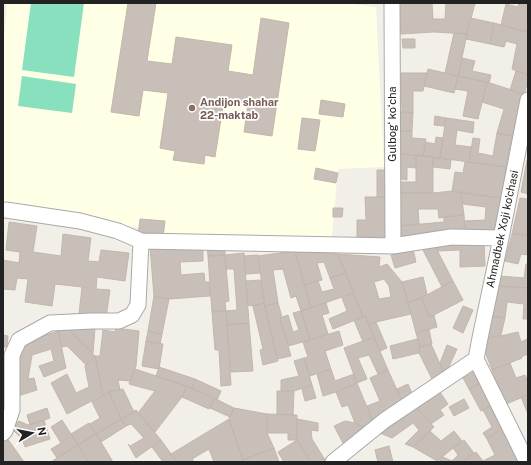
<svg xmlns="http://www.w3.org/2000/svg" width="531" height="465" font-family="'Public Sans',sans-serif">
	<rect width="100%" height="100%" fill="#f2efe9"/>
	<path fill="#ffffe5" d="M 7,3 L 345,3 L 376,7 L 384,167 L 338,169 L 332,237 L 163,235 L 119,223 L 3,203 L 3,50 Z"/>
	<path fill="#88e0be" d="M 31,3 L 84,3 L 74,77 L 22,70 Z
		M 22,76 L 76,84 L 72,113 L 18,106 Z"/>
	<path fill="#c7bfb8" stroke="#c4b6ab" fill-rule="evenodd" d="M 128,3 L 156,3 L 147,61 L 172,64 L 176,37 L 232,45 L 228,71 L 253,75 L 261,18 L 289,23 L 272,136 L 244,132 L 248,104 L 224,100 L 215,157 L 205,155 L 204,164 L 173,160 L 175,151 L 160,148 L 168,93 L 143,90 L 139,116 L 111,112 Z
		M 399,3 L 432,3 L 433,19 L 445,19 L 446,3 L 475,3 L 467,34 L 434,32 L 401,34 Z
		M 519,3 L 528,3 L 528,32 L 501,25 L 506,4 L 518,7 Z
		M 470,18 L 494,23 L 490,44 L 466,39 Z
		M 494,23 L 528,32 L 528,75 L 512,69 L 517,44 L 506,41 L 504,47 L 490,44 Z
		M 454,33 L 467,34 L 458,76 L 445,73 Z
		M 402,39 L 415,39 L 415,48 L 403,48 Z
		M 462,58 L 475,61 L 472,71 L 491,75 L 489,83 L 458,76 Z
		M 428,69 L 458,76 L 454,93 L 424,86 Z
		M 516,71 L 528,75 L 528,81 L 524,94 L 510,90 Z
		M 401,73 L 427,73 L 423,91 L 413,91 L 413,113 L 402,112 Z
		M 458,76 L 487,82 L 478,119 L 463,116 L 468,91 L 455,89 Z
		M 487,82 L 524,94 L 512,136 L 497,133 L 504,109 L 482,102 Z
		M 321,100 L 345,104 L 343,117 L 319,114 Z
		M 401,112 L 413,113 L 412,131 L 400,131 Z
		M 435,116 L 446,118 L 444,126 L 434,125 Z
		M 302,118 L 320,120 L 315,151 L 298,149 Z
		M 446,118 L 474,122 L 473,133 L 457,130 L 455,145 L 471,147 L 469,162 L 440,158 Z
		M 400,131 L 412,131 L 412,138 L 426,139 L 423,156 L 400,154 Z
		M 497,133 L 512,136 L 506,167 L 469,162 L 473,138 L 480,139 L 478,153 L 493,156 Z
		M 436,137 L 443,138 L 440,158 L 423,156 L 425,142 L 435,144 Z
		M 400,154 L 416,155 L 416,168 L 407,167 L 407,180 L 401,179 Z
		M 416,155 L 433,157 L 433,193 L 399,193 L 399,182 L 416,182 Z
		M 433,157 L 451,160 L 450,169 L 433,167 Z
		M 527,160 L 528,160 L 528,194 L 521,192 Z
		M 465,162 L 506,167 L 502,198 L 452,191 L 455,172 L 463,173 Z
		M 316,168 L 338,173 L 336,183 L 314,179 Z
		M 377,170 L 387,170 L 388,197 L 377,197 Z
		M 452,191 L 461,193 L 464,215 L 439,218 L 438,209 L 418,209 L 419,224 L 399,226 L 399,193 L 433,193 Z
		M 461,193 L 502,198 L 497,230 L 465,231 L 464,221 L 485,220 L 486,207 L 463,204 Z
		M 365,197 L 388,197 L 389,237 L 357,237 L 357,220 L 366,220 Z
		M 520,198 L 528,199 L 528,235 L 512,234 Z
		M 333,208 L 343,208 L 342,217 L 333,217 Z
		M 464,215 L 465,231 L 400,238 L 399,226 L 444,222 L 444,217 Z
		M 140,219 L 165,221 L 163,238 L 138,235 Z
		M 9,222 L 37,226 L 33,252 L 61,256 L 63,234 L 91,238 L 88,261 L 99,262 L 101,250 L 129,253 L 125,281 L 97,277 L 96,289 L 110,290 L 106,318 L 79,314 L 82,287 L 55,284 L 52,306 L 25,302 L 28,279 L 17,278 L 15,290 L 3,289 L 3,260 L 19,263 L 20,252 L 6,250 Z
		M 512,234 L 528,235 L 528,255 L 521,254 L 518,264 L 505,261 Z
		M 484,241 L 485,266 L 460,267 L 460,250 L 438,251 L 434,244 Z
		M 225,244 L 225,255 L 208,256 L 207,246 Z
		M 434,244 L 453,281 L 442,287 L 423,250 Z
		M 203,245 L 203,261 L 180,262 L 181,275 L 204,273 L 205,282 L 209,282 L 210,296 L 169,299 L 154,296 L 150,246 Z
		M 336,249 L 346,273 L 330,278 L 324,262 L 317,263 L 322,280 L 304,285 L 295,251 Z
		M 413,249 L 416,262 L 395,268 L 391,255 Z
		M 295,251 L 311,308 L 301,311 L 296,296 L 291,298 L 283,269 L 273,270 L 278,303 L 265,306 L 258,256 Z
		M 244,253 L 249,323 L 227,325 L 226,311 L 237,310 L 234,269 L 226,269 L 225,255 Z
		M 338,254 L 380,257 L 379,267 L 387,264 L 402,282 L 411,314 L 376,322 L 369,325 L 365,316 L 363,317 ZM 384,279 L 389,286 L 391,297 L 379,299 L 374,282 Z
		M 225,255 L 229,301 L 225,302 L 226,311 L 212,312 L 208,256 Z
		M 258,255 L 260,273 L 246,274 L 244,256 Z
		M 526,264 L 528,264 L 528,288 L 498,286 L 499,276 L 524,278 Z
		M 346,273 L 353,293 L 311,308 L 304,285 L 318,281 L 322,292 L 334,289 L 330,278 Z
		M 423,277 L 427,294 L 421,298 L 408,302 L 402,282 Z
		M 261,280 L 264,303 L 253,306 L 248,305 L 246,281 Z
		M 453,281 L 463,300 L 430,317 L 421,298 Z
		M 498,286 L 528,288 L 528,319 L 523,319 L 524,304 L 507,302 L 505,318 L 490,316 Z
		M 353,293 L 363,317 L 333,329 L 329,319 L 347,311 L 342,298 Z
		M 154,296 L 169,299 L 162,334 L 148,331 Z
		M 421,298 L 430,317 L 434,315 L 437,327 L 416,333 L 408,302 Z
		M 264,303 L 278,361 L 263,365 L 260,350 L 263,349 L 253,306 Z
		M 278,303 L 282,317 L 280,318 L 291,356 L 277,359 L 265,306 Z
		M 326,303 L 329,313 L 322,315 L 328,334 L 310,340 L 301,311 Z
		M 463,306 L 473,310 L 463,333 L 453,328 Z
		M 226,311 L 231,385 L 221,386 L 219,350 L 215,350 L 212,312 Z
		M 301,311 L 310,340 L 288,346 L 280,318 L 288,315 L 293,332 L 299,330 L 293,313 Z
		M 365,316 L 374,337 L 363,342 L 354,320 Z
		M 490,316 L 505,318 L 501,335 L 487,339 Z
		M 376,322 L 387,348 L 380,351 L 369,325 Z
		M 249,323 L 253,371 L 231,372 L 227,325 Z
		M 71,328 L 95,328 L 93,353 L 72,333 Z
		M 71,328 L 72,333 L 95,356 L 86,365 L 67,346 L 62,347 L 58,331 Z
		M 116,328 L 139,331 L 136,366 L 130,381 L 118,380 L 120,390 L 109,392 L 103,395 L 95,356 L 100,356 L 103,330 L 115,332 Z
		M 429,329 L 432,344 L 420,347 L 416,333 Z
		M 58,331 L 66,368 L 44,377 L 39,366 L 54,361 L 51,349 L 32,355 L 28,379 L 34,378 L 37,390 L 18,396 L 19,350 L 25,342 Z
		M 148,331 L 162,334 L 160,344 L 146,341 Z
		M 339,331 L 343,345 L 325,351 L 331,369 L 310,376 L 304,358 L 308,357 L 303,342 Z
		M 518,332 L 521,342 L 527,339 L 528,343 L 528,354 L 521,357 L 522,358 L 492,370 L 484,349 L 483,340 Z
		M 3,335 L 8,336 L 7,347 L 3,347 Z
		M 374,337 L 388,370 L 378,374 L 369,355 L 358,358 L 367,379 L 357,383 L 344,348 Z
		M 417,339 L 420,347 L 419,353 L 393,359 L 390,346 Z
		M 146,341 L 163,344 L 159,369 L 142,366 Z
		M 431,344 L 445,375 L 433,381 L 419,353 L 420,347 Z
		M 447,345 L 457,349 L 445,375 L 440,363 Z
		M 95,356 L 103,395 L 67,414 L 51,383 L 67,374 L 76,393 L 89,387 L 85,366 Z
		M 304,358 L 312,385 L 294,391 L 281,391 L 281,380 L 299,376 L 294,361 Z
		M 510,363 L 516,378 L 525,375 L 528,382 L 528,395 L 506,404 L 492,370 Z
		M 159,367 L 195,379 L 192,388 L 156,376 Z
		M 135,369 L 187,386 L 182,397 L 155,432 L 138,413 L 155,391 L 129,384 Z
		M 331,369 L 335,381 L 354,374 L 357,383 L 336,392 L 323,396 L 317,374 Z
		M 388,370 L 402,401 L 373,422 L 367,406 L 380,401 L 370,378 Z
		M 475,371 L 481,382 L 469,389 L 463,378 Z
		M 195,379 L 221,391 L 217,400 L 192,388 Z
		M 481,382 L 493,404 L 481,411 L 469,389 Z
		M 357,383 L 373,422 L 367,429 L 355,423 L 348,405 L 342,407 L 336,392 Z
		M 408,384 L 413,396 L 402,401 L 397,389 Z
		M 312,385 L 316,398 L 305,401 L 302,389 Z
		M 187,386 L 214,398 L 209,409 L 182,397 Z
		M 123,389 L 134,412 L 121,419 L 109,392 Z
		M 438,389 L 448,404 L 440,410 L 444,415 L 431,424 L 414,405 Z
		M 277,391 L 294,391 L 293,415 L 277,414 Z
		M 109,392 L 121,419 L 96,434 L 90,424 L 100,418 L 92,402 Z
		M 528,395 L 528,414 L 521,397 Z
		M 214,398 L 234,408 L 230,417 L 210,408 Z
		M 464,399 L 469,408 L 454,416 L 449,407 Z
		M 493,404 L 504,426 L 487,439 L 483,433 L 492,427 L 483,410 Z
		M 414,405 L 434,427 L 413,447 L 405,444 L 419,430 L 413,423 L 392,438 L 375,431 Z
		M 47,408 L 50,418 L 30,425 L 27,415 Z
		M 234,408 L 267,414 L 267,433 L 274,448 L 243,460 L 229,419 Z
		M 136,410 L 161,440 L 136,458 L 128,444 L 130,446 L 144,438 L 131,424 L 126,426 L 121,419 Z
		M 267,414 L 297,415 L 297,440 L 288,440 L 288,433 L 267,433 Z
		M 121,419 L 126,426 L 101,442 L 96,434 Z
		M 229,419 L 243,460 L 238,462 L 214,462 L 209,449 L 192,459 L 194,462 L 177,462 L 171,454 Z
		M 297,419 L 318,423 L 318,431 L 311,430 L 312,439 L 325,460 L 322,462 L 311,462 L 297,440 Z
		M 44,420 L 50,439 L 25,447 L 21,436 L 19,436 L 11,428 L 19,421 L 28,425 Z
		M 62,420 L 78,445 L 57,458 L 51,449 L 61,443 L 51,427 Z
		M 345,421 L 355,423 L 367,429 L 344,445 L 334,426 Z
		M 89,423 L 96,434 L 78,445 L 71,434 Z
		M 503,428 L 519,462 L 462,462 L 476,452 L 483,461 L 495,455 L 487,439 Z
		M 430,431 L 441,441 L 454,431 L 462,441 L 437,461 L 413,447 Z
		M 96,434 L 101,442 L 113,462 L 88,462 L 78,445 Z
		M 7,438 L 24,462 L 3,462 L 3,441 Z
		M 161,440 L 177,462 L 163,462 L 152,447 Z
		M 297,440 L 311,462 L 284,462 L 278,452 Z
		M 464,440 L 474,453 L 462,462 L 443,462 L 439,460 L 443,457 L 452,461 L 458,455 L 453,448 Z
		M 78,445 L 88,462 L 51,462 L 57,458 Z
		M 389,446 L 393,462 L 378,462 L 375,450 Z
		M 274,448 L 279,462 L 243,462 L 243,460 Z"/>
	<g fill="none" stroke-linecap="round" stroke-linejoin="round">
		<g stroke="#a9a9a9" stroke-width="17">
			<path id="minor" d="M 392,3 L 393,246
				M 6,210 L 80,221 L 118,231 L 141,241
				M 476,359 L 480,338 L 501,238 L 528,100
				M 476,359 L 527,462
				M 3,433 L 5,431 L 12,410 L 12,355 L 19,340 L 50,323 L 92,321 L 119,321 L 132,315 L 138,305 L 141,241 L 393,246 L 451,237 L 501,238
				M 333,462 L 385,420 L 476,359"/>
		</g>
		<use href="#minor" stroke="#fff" stroke-width="15"/>
	</g>
	<circle fill="#8d6e63" stroke="#fff" stroke-width="1.5" cx="192" cy="108" r="4"/>
	<g text-anchor="middle" stroke-width="3.5" stroke-linejoin="round" paint-order="stroke">
		<g font-size="11" font-weight="bold" fill="#785e54" stroke="#fff" text-anchor="start">
			<text x="200" y="106">Andijon shahar<tspan x="200" dy="13">22-maktab</tspan></text>
		</g>
		<g font-size="11" fill="#222" stroke="#fff">
			<text transform="translate(392 124) rotate(-90)" y="4">Gulbogʻ koʻcha</text>
			<text transform="translate(502 229) rotate(-78)" y="4">Ahmadbek Xoji ko'chasi</text>
		</g>
	</g>
	<rect width="531" height="465" fill="none" stroke="#222222" stroke-width="8"/>
	<g transform="translate(32 433) rotate(80)" stroke="#ffffff" stroke-width="3" paint-order="stroke">
	<path d="M0-3L7 15L0 10L-7 15Z" fill="#222222"/>
	<text y="-6" font-size="11" font-weight="bold" text-anchor="middle" fill="#222222">N</text>
	</g>
</svg>
